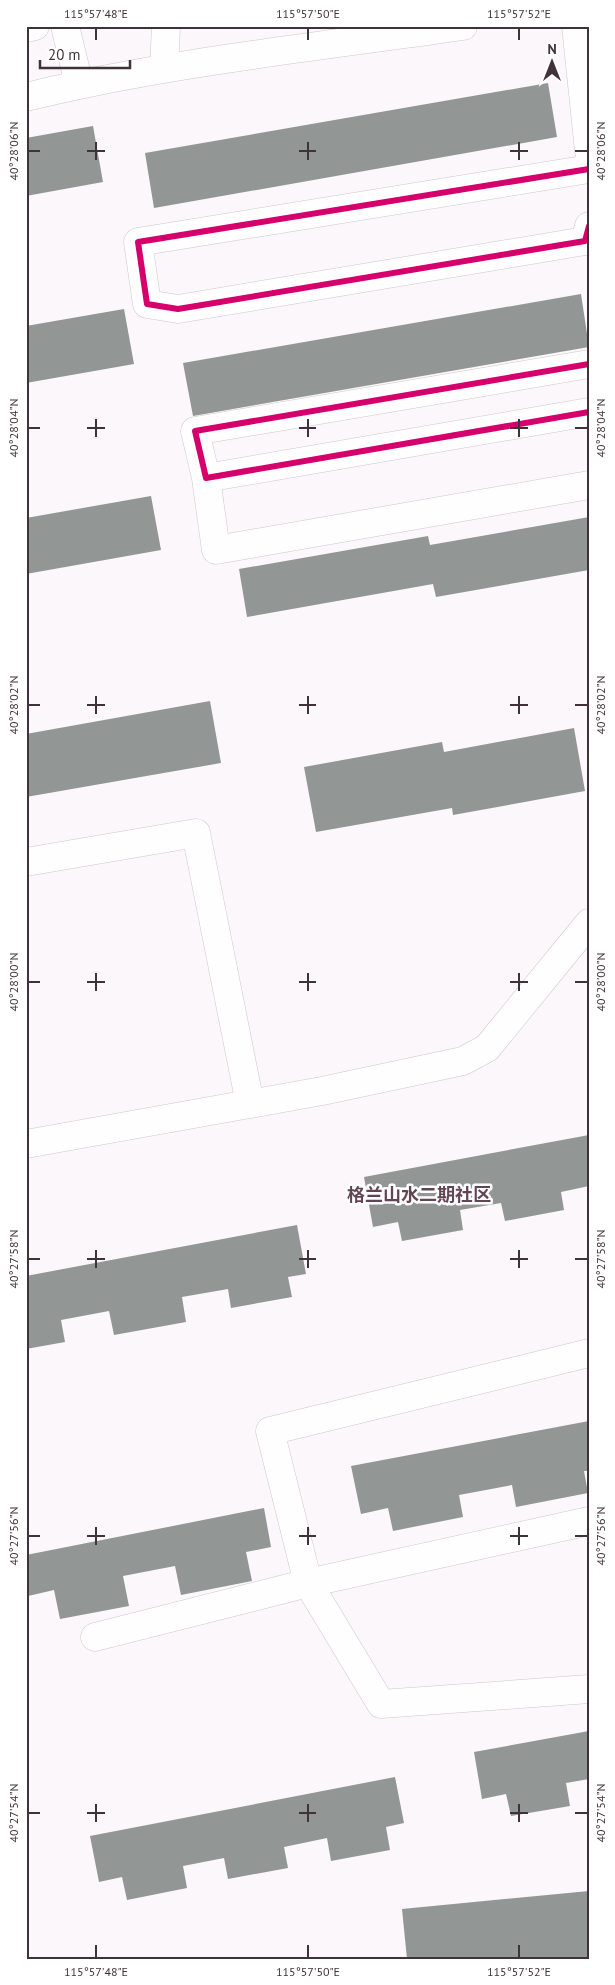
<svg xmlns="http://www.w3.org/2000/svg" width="615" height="1985" font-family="'PT Sans','Noto Sans SC',sans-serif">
	<rect width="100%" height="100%" fill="#fcf7fa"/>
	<path fill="#929694" d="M 548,83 L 557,137 L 154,208 L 145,153 Z
		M 93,126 L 103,182 L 26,196 L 26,138 Z
		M 581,294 L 589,347 L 193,416 L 183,363 Z
		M 124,309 L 134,364 L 26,383 L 26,326 Z
		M 151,496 L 161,550 L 26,574 L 26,518 Z
		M 589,517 L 589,570 L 436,597 L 433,584 L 247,617 L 239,569 L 428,536 L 430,545 Z
		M 210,701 L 221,763 L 26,797 L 26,734 Z
		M 574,728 L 585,791 L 453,815 L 452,808 L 316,832 L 304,767 L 442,742 L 444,752 Z
		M 589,1135 L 589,1186 L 561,1192 L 564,1210 L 505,1221 L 501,1203 L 460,1210 L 463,1230 L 402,1241 L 398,1222 L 373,1227 L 364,1177 Z
		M 297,1225 L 306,1274 L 288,1277 L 292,1297 L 231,1308 L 228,1289 L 182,1297 L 186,1322 L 114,1335 L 109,1311 L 61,1320 L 65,1342 L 26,1349 L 26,1276 Z
		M 589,1421 L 589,1471 L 584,1471 L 588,1493 L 516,1507 L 512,1485 L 459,1495 L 463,1517 L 393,1531 L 388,1508 L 361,1514 L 351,1466 Z
		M 264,1508 L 271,1547 L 246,1552 L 252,1581 L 181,1595 L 175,1566 L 123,1576 L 129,1606 L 60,1619 L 54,1590 L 28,1596 L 26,1555 Z
		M 589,1731 L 589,1779 L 566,1783 L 570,1806 L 511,1816 L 506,1794 L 482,1799 L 474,1752 Z
		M 395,1777 L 404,1823 L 386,1827 L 390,1850 L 331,1861 L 327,1838 L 284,1847 L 288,1868 L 228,1879 L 224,1858 L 183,1866 L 187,1888 L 127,1900 L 122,1877 L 99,1882 L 90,1836 Z
		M 589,1891 L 589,1959 L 407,1959 L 402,1909 Z"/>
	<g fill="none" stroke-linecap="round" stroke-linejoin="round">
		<g stroke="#cec6cb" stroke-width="29">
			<path id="minor" d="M 65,26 L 79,84
				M 576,26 L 589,151
				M 26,28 L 35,26
				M 164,69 L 166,26
				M 26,97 C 168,62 318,47 463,26
				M 589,169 L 138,242 L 147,304 L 178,309 L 585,241 L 589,226
				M 589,364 L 195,431 L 206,478 L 589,412
				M 206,478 L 216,550 L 589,485
				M 26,862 L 196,833 L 250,1104
				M 26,1144 L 322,1091 L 463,1061 L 487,1048 L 589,923
				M 589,1353 L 270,1431 L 308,1583 L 589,1521
				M 95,1637 L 308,1583 L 381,1704 L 589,1689"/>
		</g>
		<use href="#minor" stroke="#fffefe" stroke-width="28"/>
		<g stroke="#fff" stroke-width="9">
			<path id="cycleway" d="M 589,169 L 138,242 L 147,304 L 178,309 L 585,241 L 589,226
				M 589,364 L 195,431 L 206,478 L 589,412"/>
		</g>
		<use href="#cycleway" stroke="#d6006c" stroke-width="6"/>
	</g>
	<path fill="none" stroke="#403239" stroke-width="2" d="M 96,28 L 96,40M 308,28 L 308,40M 519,28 L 519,40M 96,142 L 96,160M 308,142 L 308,160M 519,142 L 519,160M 28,151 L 40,151M 87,151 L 105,151M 299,151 L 316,151M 510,151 L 528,151M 575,151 L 588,151M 96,419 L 96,437M 308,419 L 308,437M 519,419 L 519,437M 28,428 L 40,428M 87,428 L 105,428M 299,428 L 316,428M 510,428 L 528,428M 575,428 L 588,428M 96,696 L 96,714M 308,696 L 308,714M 519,696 L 519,714M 28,705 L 40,705M 87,705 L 105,705M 299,705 L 316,705M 510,705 L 528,705M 575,705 L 588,705M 96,973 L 96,991M 308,973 L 308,991M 519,973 L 519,991M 28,982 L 40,982M 87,982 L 105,982M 299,982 L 316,982M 510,982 L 528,982M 575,982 L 588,982M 96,1250 L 96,1268M 308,1250 L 308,1268M 519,1250 L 519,1268M 28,1259 L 40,1259M 87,1259 L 105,1259M 299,1259 L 316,1259M 510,1259 L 528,1259M 575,1259 L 588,1259M 96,1527 L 96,1545M 308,1527 L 308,1545M 519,1527 L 519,1545M 28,1536 L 40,1536M 87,1536 L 105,1536M 299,1536 L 316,1536M 510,1536 L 528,1536M 575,1536 L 588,1536M 96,1804 L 96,1822M 308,1804 L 308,1822M 519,1804 L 519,1822M 28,1813 L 40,1813M 87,1813 L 105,1813M 299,1813 L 316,1813M 510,1813 L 528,1813M 575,1813 L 588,1813M 96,1945 L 96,1958M 308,1945 L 308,1958M 519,1945 L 519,1958"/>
	<g text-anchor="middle" stroke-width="5" stroke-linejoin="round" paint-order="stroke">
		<g font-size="18" font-weight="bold" fill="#624555" stroke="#fff">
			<text x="419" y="1201">格兰山水二期社区</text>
		</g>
	</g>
	<rect width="615" height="1985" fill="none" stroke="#ffffff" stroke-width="55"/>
	<g transform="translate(552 62)" stroke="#ffffff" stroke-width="4" paint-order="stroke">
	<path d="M0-4L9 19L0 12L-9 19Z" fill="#403239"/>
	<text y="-8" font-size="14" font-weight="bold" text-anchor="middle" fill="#403239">N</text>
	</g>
	<path d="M40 60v8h90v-8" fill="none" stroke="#403239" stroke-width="2.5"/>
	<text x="48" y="60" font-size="15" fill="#403239" stroke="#ffffff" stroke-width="4" paint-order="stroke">20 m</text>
	<rect x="28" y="28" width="560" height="1930" fill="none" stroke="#403239" stroke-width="2"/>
	<g font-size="12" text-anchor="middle" fill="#403239">
		<text x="96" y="18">115°57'48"E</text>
		<text x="308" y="18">115°57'50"E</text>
		<text x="519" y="18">115°57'52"E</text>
		<text transform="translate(14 151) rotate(-90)" y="4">40°28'06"N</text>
		<text transform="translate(601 151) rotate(-90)" y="4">40°28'06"N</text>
		<text transform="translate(14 428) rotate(-90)" y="4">40°28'04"N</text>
		<text transform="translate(601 428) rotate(-90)" y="4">40°28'04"N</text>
		<text transform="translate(14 705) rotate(-90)" y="4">40°28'02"N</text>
		<text transform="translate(601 705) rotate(-90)" y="4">40°28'02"N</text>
		<text transform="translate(14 982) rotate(-90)" y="4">40°28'00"N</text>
		<text transform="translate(601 982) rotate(-90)" y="4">40°28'00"N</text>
		<text transform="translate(14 1259) rotate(-90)" y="4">40°27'58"N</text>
		<text transform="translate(601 1259) rotate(-90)" y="4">40°27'58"N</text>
		<text transform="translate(14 1536) rotate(-90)" y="4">40°27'56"N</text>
		<text transform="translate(601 1536) rotate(-90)" y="4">40°27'56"N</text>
		<text transform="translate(14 1813) rotate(-90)" y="4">40°27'54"N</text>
		<text transform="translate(601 1813) rotate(-90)" y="4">40°27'54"N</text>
		<text x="96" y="1976">115°57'48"E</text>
		<text x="308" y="1976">115°57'50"E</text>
		<text x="519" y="1976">115°57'52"E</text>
	</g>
</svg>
